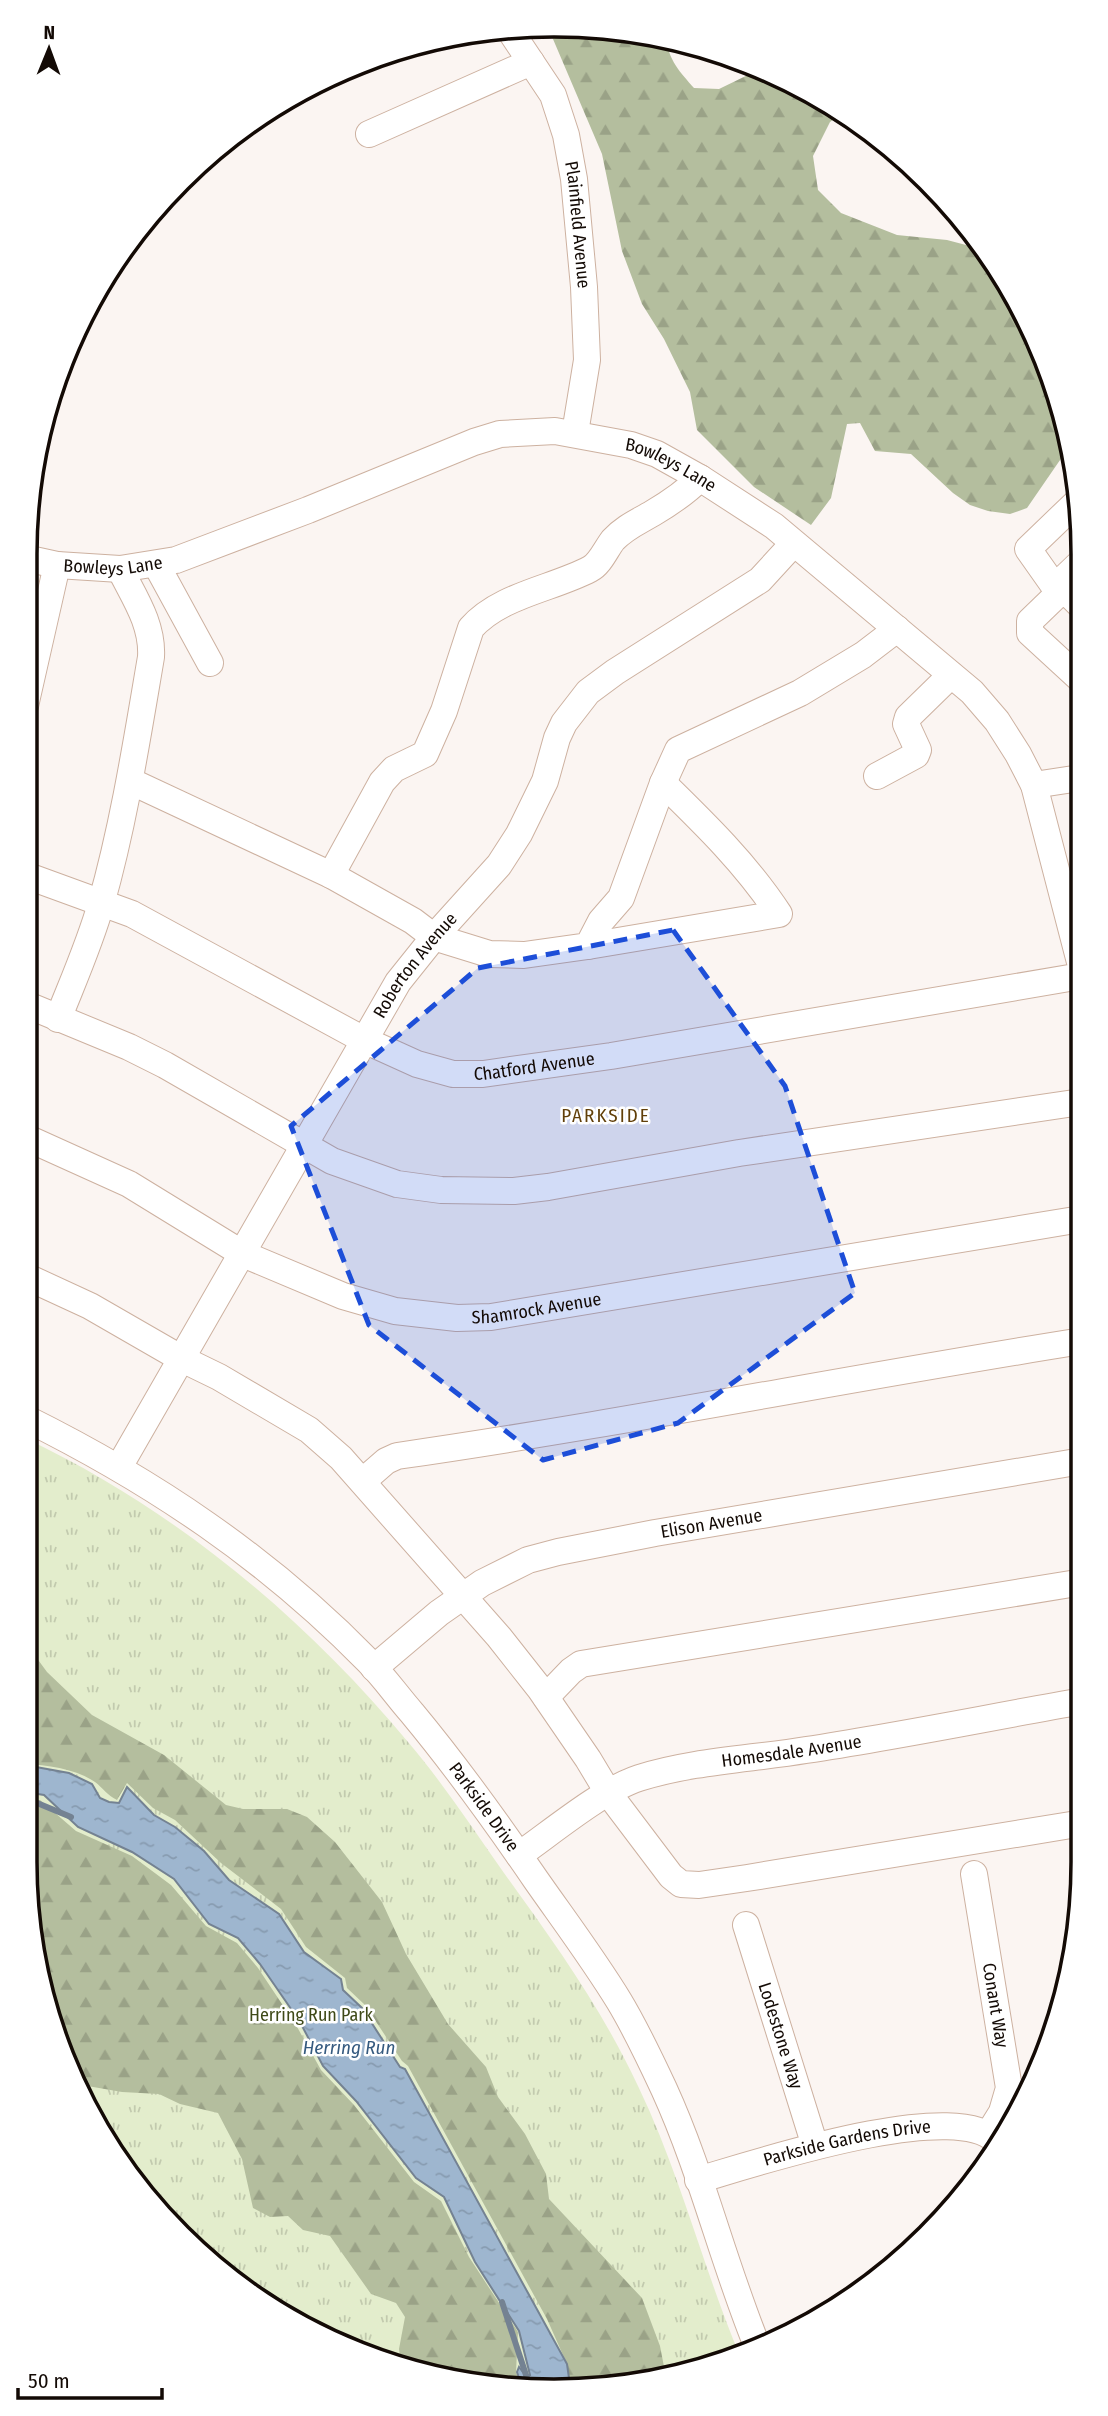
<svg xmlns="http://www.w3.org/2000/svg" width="1108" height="2416" font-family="'Fira Sans Condensed',sans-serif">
	<defs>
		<pattern id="grass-tufts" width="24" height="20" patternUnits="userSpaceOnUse" patternTransform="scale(1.75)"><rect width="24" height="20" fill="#e3edcc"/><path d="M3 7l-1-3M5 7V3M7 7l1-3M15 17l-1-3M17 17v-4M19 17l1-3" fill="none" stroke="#c2caae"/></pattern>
		<pattern id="forest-firs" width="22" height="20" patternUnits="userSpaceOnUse" patternTransform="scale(1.75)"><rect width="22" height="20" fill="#b4be9e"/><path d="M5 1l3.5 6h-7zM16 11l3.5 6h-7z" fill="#9aa287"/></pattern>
		<pattern id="water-ripples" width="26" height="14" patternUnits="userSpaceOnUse" patternTransform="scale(1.75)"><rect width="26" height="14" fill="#9eb6cf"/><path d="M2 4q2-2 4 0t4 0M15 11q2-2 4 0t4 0" fill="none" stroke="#879bb0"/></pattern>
	</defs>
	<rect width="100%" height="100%" fill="#fbf5f2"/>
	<path fill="url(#grass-tufts)" d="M 25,1438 C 174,1509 302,1615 408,1742 C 443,1783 473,1829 504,1873 C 554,1942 602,2009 638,2086 C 680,2173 703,2268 740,2356 L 724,2364 L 624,2387 L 451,2381 L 290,2321 L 156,2211 L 95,2126 L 53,2033 L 25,1862 Z"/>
	<path fill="url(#forest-firs)" d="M 547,25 L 657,35 L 667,38 C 667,59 681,73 694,88 L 719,89 L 754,72 L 759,66 L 841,114 L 830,122 L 813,156 L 818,190 L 841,213 L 897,235 L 947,240 L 985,250 L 1043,351 L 1069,447 L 1027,508 L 1010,514 L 988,511 L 970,505 L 953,493 L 911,454 L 875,451 L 860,423 L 847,424 L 831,498 L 811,525 L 754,487 L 697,430 L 690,392 L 664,339 L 642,304 L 622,251 L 602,154 Z
		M 25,1642 L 47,1672 L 92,1715 L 164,1755 L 226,1805 L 243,1809 L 287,1809 L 307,1817 L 335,1842 L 382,1902 L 406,1954 L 448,2024 L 486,2067 L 498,2097 L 525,2134 L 546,2174 L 549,2199 L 642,2298 L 660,2346 L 666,2377 L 624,2387 L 570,2385 L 567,2364 L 547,2319 L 408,2066 L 402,2061 L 365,2005 L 347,1988 L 345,1978 L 306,1947 L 281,1909 L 221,1863 L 175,1820 L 153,1808 L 127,1783 L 117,1800 C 107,1795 103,1788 95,1782 C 76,1769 48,1765 25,1764 Z
		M 40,1800 L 76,1831 L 132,1856 L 171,1885 L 206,1926 L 237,1943 L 258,1968 L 296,2025 L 321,2070 L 354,2105 L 414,2182 L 441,2201 L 469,2257 L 518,2332 L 516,2372 L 520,2384 L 451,2381 L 401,2363 L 399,2349 L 405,2317 L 396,2303 L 371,2294 L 330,2236 L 303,2230 L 288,2216 L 270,2217 L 253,2208 L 242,2159 L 218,2113 L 180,2104 L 159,2094 L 122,2092 L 76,2084 L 53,2033 L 25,1862 L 25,1801 Z"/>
	<path fill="url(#water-ripples)" stroke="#748292" stroke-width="2" d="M 25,1765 L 69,1773 L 92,1784 L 100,1798 L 109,1802 L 119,1803 L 127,1787 L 154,1815 L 175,1827 L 204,1851 L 229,1880 L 279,1914 L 304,1952 L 341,1979 L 343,1990 L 362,2008 L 400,2067 L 405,2069 L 567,2364 L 570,2385 L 521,2384 L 517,2372 L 519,2367 L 526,2376 L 530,2375 L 519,2331 L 475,2262 L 444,2197 L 416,2178 L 356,2101 L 323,2066 L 300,2022 L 260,1964 L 238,1938 L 209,1924 L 174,1879 L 132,1852 L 78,1827 L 44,1795 L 25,1792 Z"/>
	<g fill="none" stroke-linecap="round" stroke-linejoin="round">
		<path stroke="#748292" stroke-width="6" d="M 25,1798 L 71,1817
			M 502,2302 L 528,2381"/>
		<g stroke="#cdb1a0" stroke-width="28">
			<g id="minor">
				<path id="s1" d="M 509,29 L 553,95 L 566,135 L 574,179 L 584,287 L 587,360 L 575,433"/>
				<path d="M 369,134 L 531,62"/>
				<path id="s2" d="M 25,558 L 57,565 L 120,569 L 176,560 L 308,510 L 474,442 L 500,434 L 555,431 L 631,445 L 657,454 L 700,478 L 774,526 L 972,692 L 997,721 L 1018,754 L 1034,785 L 1081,966"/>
				<path d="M 156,564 L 210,663"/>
				<path d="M 1055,587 L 1079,564"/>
				<path d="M 1059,593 L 1028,549 L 1079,500"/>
				<path d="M 1079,604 L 1069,594 L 1059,593 L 1030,621 L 1030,633 L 1080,679"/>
				<path d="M 25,706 L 57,565"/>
				<path d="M 877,776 L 916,755 L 918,750 L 906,724 L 908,717 L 951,675"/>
				<path d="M 130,781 L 331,875 L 413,921 L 434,937 L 489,954 L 524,955 L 588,946 L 601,921 L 621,898 L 663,783 L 678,750 L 800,693 L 863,655 L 897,629"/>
				<path d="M 1034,785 L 1080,778"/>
				<path id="s3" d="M 25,875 L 132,914 L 364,1040 L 417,1064 L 453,1074 L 483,1074 L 611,1056 L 1081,976"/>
				<path d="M 331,875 L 382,782 L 394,769 L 425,754 L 444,711 L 471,628 C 500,595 552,589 590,569 C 600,564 606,549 613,540 C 625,527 638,522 653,513 C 670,503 686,492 700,478"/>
				<path d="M 588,946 L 779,914 C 747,865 705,824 663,783"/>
				<path d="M 25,1004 L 129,1047 L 165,1065 L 332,1161 L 397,1184 L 441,1190 L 514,1191 L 548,1187 L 739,1153 L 1081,1102"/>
				<path d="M 58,1019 C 73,981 90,943 101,904 C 124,823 137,739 151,657 C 153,624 134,597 120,569"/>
				<path id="s4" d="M 25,1137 L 129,1184 L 243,1254 L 343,1296 L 395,1311 L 457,1318 L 491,1317 L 1081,1219"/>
				<path d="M 25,1276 L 90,1306 L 182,1359 L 219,1377 L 309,1430 L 341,1458 L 499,1637 L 540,1689 L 588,1759 L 609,1794 L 671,1876 L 681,1884 L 699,1885 L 747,1878 L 1083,1823"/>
				<path id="s5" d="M 25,1418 C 154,1482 267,1558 368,1661 C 384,1677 397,1696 412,1713 C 456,1766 497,1823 536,1880 C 564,1920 594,1960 619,2001 C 636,2029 650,2059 664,2089 C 702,2172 723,2263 758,2348"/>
				<path id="s6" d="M 119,1467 L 398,982 L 434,937 L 499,865 L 519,834 L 545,781 L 557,738 L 564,723 L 588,692 L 615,672 L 760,580 L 793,544"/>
				<path d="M 363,1481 L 386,1461 L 397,1456 C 626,1423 853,1377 1082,1341"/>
				<path id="s7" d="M 374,1668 L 439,1613 L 482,1583 L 528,1560 L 558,1552 L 655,1533 L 1082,1461"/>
				<path d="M 546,1697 L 571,1671 L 581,1664 L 1083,1582"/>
				<path id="s8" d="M 519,1855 C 552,1832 602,1790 639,1778 C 693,1761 751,1759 806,1750 C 899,1736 991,1717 1083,1701"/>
				<path id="s9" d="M 974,1874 L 1009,2088 L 1002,2112 L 989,2133"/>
				<path id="s10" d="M 746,1925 L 815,2146"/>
				<path id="s11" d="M 698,2180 C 753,2164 954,2097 996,2141"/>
			</g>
		</g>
		<use href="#minor" stroke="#fff" stroke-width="26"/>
	</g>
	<path fill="#1d4ed8" fill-opacity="0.2" stroke="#1d4ed8" stroke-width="5" stroke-dasharray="14 9" stroke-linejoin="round" d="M 673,930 L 785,1086 L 855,1293 L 678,1423 L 543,1460 L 369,1325 L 291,1126 L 478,968 Z"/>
	<g text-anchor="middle" stroke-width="5" stroke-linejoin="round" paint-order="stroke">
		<g font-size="18" fill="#130a05" stroke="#fff">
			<text dy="6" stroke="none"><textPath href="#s1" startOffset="212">Plainfield Avenue</textPath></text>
			<text dy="6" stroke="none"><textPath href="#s2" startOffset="677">Bowleys Lane</textPath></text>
			<text dy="6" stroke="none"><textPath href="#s2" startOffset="89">Bowleys Lane</textPath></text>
			<text dy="6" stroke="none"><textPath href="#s6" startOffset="583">Roberton Avenue</textPath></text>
			<text dy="6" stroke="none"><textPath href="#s3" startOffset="555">Chatford Avenue</textPath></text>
			<text dy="6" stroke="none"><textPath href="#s4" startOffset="553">Shamrock Avenue</textPath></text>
			<text dy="6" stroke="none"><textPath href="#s7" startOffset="376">Elison Avenue</textPath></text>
			<text dy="6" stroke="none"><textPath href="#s8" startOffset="298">Homesdale Avenue</textPath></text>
			<text dy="6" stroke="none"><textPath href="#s5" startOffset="609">Parkside Drive</textPath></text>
			<text dy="6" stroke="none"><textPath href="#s9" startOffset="133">Conant Way</textPath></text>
			<text dy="6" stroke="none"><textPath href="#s10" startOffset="116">Lodestone Way</textPath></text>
			<text dy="6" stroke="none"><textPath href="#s11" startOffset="154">Parkside Gardens Drive</textPath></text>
		</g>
		<g font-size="18" fill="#3e4917" stroke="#fff">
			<text x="311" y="2021">Herring Run Park</text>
		</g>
		<g font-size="19" letter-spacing="2" fill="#613f09" stroke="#fff">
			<text x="606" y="1122">PARKSIDE</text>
		</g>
		<g font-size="19" font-style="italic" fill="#355a7f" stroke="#fff">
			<text x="349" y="2054">Herring Run</text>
		</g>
	</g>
	<path d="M0 0H1108V2416H0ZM554 37H554A517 517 0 0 1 1071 554V1862A517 517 0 0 1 554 2379H554A517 517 0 0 1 37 1862V554A517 517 0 0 1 554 37Z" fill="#fff" fill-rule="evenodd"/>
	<path fill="none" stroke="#130a05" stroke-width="3.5" d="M554 37H554A517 517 0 0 1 1071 554V1862A517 517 0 0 1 554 2379H554A517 517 0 0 1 37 1862V554A517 517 0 0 1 554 37Z"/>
	<g transform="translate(49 49) rotate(1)" stroke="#ffffff" stroke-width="5" paint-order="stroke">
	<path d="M0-5L12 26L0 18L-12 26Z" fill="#130a05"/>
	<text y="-10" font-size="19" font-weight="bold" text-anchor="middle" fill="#130a05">N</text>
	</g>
	<path d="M18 2388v10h144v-10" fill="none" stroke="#130a05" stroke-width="3.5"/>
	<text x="28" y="2388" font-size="21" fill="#130a05" stroke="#ffffff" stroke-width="5" paint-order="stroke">50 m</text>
</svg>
